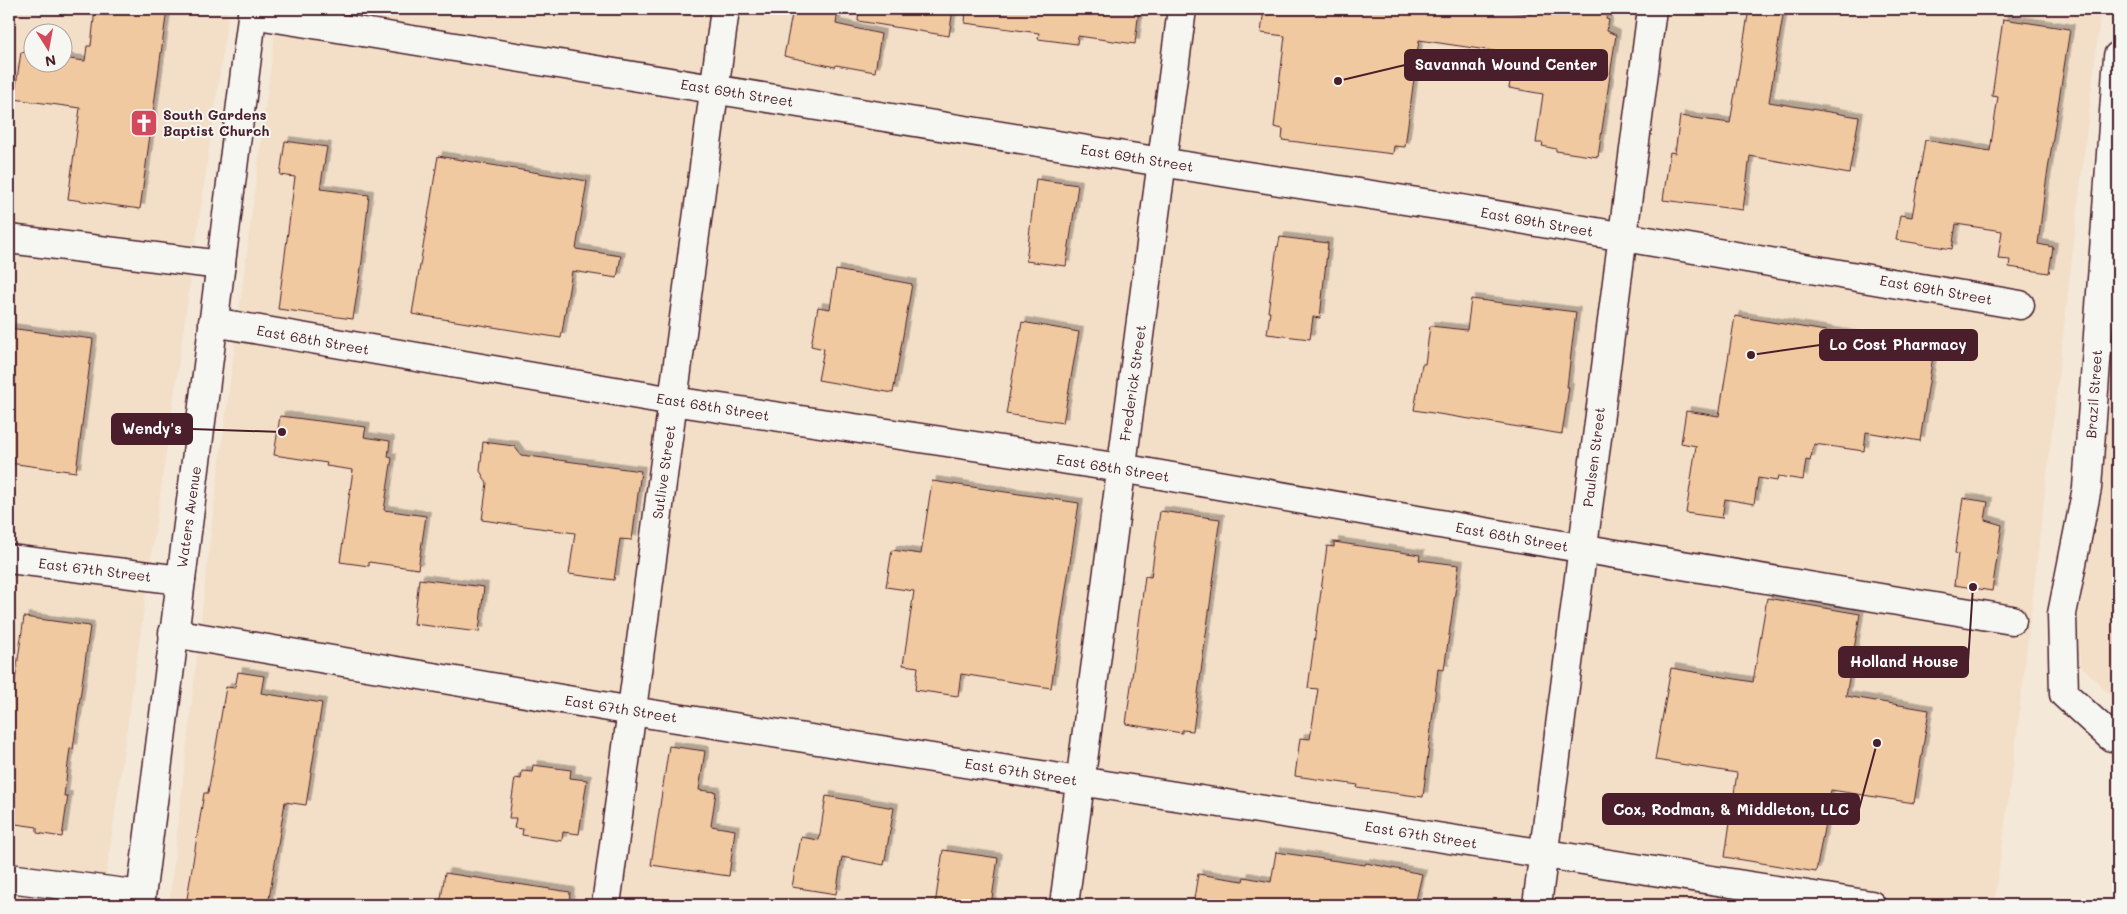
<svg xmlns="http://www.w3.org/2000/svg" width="2127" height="914" font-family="Mali,sans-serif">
	<defs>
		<filter id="shadow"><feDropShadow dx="4.5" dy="-4.5" stdDeviation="0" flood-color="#0004"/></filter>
	</defs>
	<rect width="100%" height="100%" fill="#f4e8d9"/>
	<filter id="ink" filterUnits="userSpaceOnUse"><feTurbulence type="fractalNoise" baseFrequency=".02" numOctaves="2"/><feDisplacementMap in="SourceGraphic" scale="10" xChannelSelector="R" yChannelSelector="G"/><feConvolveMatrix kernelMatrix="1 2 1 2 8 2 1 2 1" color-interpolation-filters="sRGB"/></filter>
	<g filter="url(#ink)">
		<path fill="#f3dfc8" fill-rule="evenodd" d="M 9,9 L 229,9 L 102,905 L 9,905 ZM 32,32 L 62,32 L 62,62 L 32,62 Z
			M 278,9 L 2101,9 L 2014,759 L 1994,905 L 169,905 L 212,521 Z
			M 2118,258 L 2118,703 L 2080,665 L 2078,625 Z"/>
		<path fill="#f0c9a0" stroke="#4a1f2b" filter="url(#shadow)" d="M 95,9 L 167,9 L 140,209 L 68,199 L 80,108 L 14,99 L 21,52 L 32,54 L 32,62 L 62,62 L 62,58 L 85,61 L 87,46 L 91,46 Z
			M 793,9 L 838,9 L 836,24 L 881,34 L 875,72 L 836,65 L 835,67 L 784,56 Z
			M 859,9 L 953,9 L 949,36 L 858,21 Z
			M 966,9 L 1139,9 L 1135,44 L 1078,36 L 1077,44 L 1038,39 L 1039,33 L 965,23 Z
			M 1264,9 L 1488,9 L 1532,14 L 1533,9 L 1573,14 L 1574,9 L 1608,9 L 1606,19 L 1609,20 L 1607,31 L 1616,35 L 1598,157 L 1556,151 L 1556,149 L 1542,146 L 1543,143 L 1536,143 L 1543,94 L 1509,88 L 1514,54 L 1419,40 L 1405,147 L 1394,146 L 1393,154 L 1282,140 L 1283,129 L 1274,127 L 1285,36 L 1261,33 Z
			M 1749,9 L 1784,9 L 1769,102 L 1859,117 L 1849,174 L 1750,156 L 1743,210 L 1663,200 L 1670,152 L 1675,153 L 1680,116 L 1730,123 Z
			M 2003,19 L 2070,29 L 2045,189 L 2038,244 L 2053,247 L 2049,273 L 2009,267 L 2010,260 L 1998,259 L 2002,231 L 1956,224 L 1952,249 L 1896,240 L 1900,215 L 1912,217 L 1925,140 L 1990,151 L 1998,97 L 1992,96 Z
			M 285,141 L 327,147 L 320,189 L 369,195 L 362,261 L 353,319 L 278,309 L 295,177 L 280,175 Z
			M 438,156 L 587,181 L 576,249 L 621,256 L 617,278 L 572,271 L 561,338 L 412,314 Z
			M 1036,179 L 1078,185 L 1066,266 L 1026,261 Z
			M 1280,237 L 1328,243 L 1320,318 L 1313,317 L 1310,339 L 1267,334 L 1270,312 L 1268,312 L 1277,246 L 1278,247 Z
			M 836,270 L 912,284 L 893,393 L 818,380 L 824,349 L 811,346 L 818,307 L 830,309 Z
			M 1471,299 L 1576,312 L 1567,387 L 1569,387 L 1562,434 L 1414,410 L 1422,364 L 1425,364 L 1430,326 L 1467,330 Z
			M 1735,316 L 1934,349 L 1920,441 L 1866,432 L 1864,451 L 1814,444 L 1810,461 L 1806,460 L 1803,480 L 1778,476 L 1777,481 L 1758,478 L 1754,504 L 1725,499 L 1722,518 L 1686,513 L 1696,446 L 1681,443 L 1686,411 L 1719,416 Z
			M 1022,322 L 1079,332 L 1063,423 L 1006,414 Z
			M 9,328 L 93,339 L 76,472 L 9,463 Z
			M 280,416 L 366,427 L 364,437 L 390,441 L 388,457 L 392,458 L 384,510 L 426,516 L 418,569 L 369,562 L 369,566 L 340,562 L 353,470 L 326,466 L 327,463 L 274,455 Z
			M 483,442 L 514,446 L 521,455 L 641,471 L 632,540 L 620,539 L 614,580 L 569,574 L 575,533 L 482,520 L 487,483 L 480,471 Z
			M 932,481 L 1079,503 L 1051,688 L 961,674 L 958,696 L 915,690 L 918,667 L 903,665 L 914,591 L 886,587 L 892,550 L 921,554 Z
			M 1963,498 L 1988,502 L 1985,520 L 2002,525 L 1992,591 L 1954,585 L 1958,554 L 1955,553 Z
			M 1160,511 L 1220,519 L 1216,545 L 1218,545 L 1193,731 L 1182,730 L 1182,733 L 1126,724 L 1145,576 L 1151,577 Z
			M 1334,542 L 1420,555 L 1419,560 L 1459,565 L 1444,670 L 1438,669 L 1423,797 L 1357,788 L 1358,785 L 1295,776 L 1300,738 L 1310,739 L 1318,689 L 1308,688 L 1327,546 L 1334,547 Z
			M 419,579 L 484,587 L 479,632 L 414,624 Z
			M 1767,598 L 1860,614 L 1846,696 L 1929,710 L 1914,803 L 1831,790 L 1816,872 L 1725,857 L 1737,773 L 1655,760 L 1671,668 L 1753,682 Z
			M 24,617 L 90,626 L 73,749 L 70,748 L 64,796 L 68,796 L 62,837 L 37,833 L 37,827 L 9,823 L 9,722 Z
			M 238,672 L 264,676 L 261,693 L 322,703 L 306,805 L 285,802 L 268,905 L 186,905 L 204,793 L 208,793 L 226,687 L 235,688 Z
			M 669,746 L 705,751 L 699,790 L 716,792 L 711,826 L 735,830 L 729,876 L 651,865 Z
			M 533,765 L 571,770 L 570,778 L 587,780 L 579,834 L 563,832 L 562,841 L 522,835 L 523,829 L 514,828 L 516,818 L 509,818 L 515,778 L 521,779 L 522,771 L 532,772 Z
			M 826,796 L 894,808 L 884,865 L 842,857 L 836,894 L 792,887 L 801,837 L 819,840 Z
			M 943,850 L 998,858 L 991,905 L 935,905 Z
			M 1276,852 L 1365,865 L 1366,863 L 1422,874 L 1415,905 L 1193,905 L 1198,874 L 1243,881 L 1244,877 L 1271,882 Z
			M 445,873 L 570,892 L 569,905 L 440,905 Z"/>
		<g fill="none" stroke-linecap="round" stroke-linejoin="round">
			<g stroke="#4a1f2b" stroke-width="31">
				<path id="minor" d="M 252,14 L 1241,175 L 1450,207 L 2020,305
					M 2118,56 L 2087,488 L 2062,614 L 2064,694 L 2111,737 L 2118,738
					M 9,239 L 221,265
					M 213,322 L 673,401 L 1121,468 L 1514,537 L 2012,620
					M 9,559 L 181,580
					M 173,633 L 632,711 L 1871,905
					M 9,878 L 141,895
					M 606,905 L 725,9
					M 1064,905 L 1182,9
					M 1537,905 L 1652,9"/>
			</g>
			<g stroke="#4a1f2b" stroke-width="31">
				<path id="major" d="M 140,905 L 253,9"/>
			</g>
			<use href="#minor" stroke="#f6f6f2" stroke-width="28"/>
			<use href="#major" stroke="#f6f6f2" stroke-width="28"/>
		</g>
	</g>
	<defs>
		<g id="church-square" transform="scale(1.4375)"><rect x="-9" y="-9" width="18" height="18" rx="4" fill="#d1495b" stroke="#f6f6f2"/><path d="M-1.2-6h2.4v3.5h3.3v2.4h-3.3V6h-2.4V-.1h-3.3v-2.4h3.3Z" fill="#fff"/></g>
	</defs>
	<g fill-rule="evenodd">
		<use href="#church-square" x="144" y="123"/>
	</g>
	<g text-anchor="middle" stroke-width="4" stroke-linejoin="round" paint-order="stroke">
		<g font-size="14" fill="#4a1f2b" stroke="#f6f6f2">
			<text transform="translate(737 93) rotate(9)" y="5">East 69th Street</text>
			<text transform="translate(1137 158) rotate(9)" y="5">East 69th Street</text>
			<text transform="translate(1537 222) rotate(10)" y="5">East 69th Street</text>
			<text transform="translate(1936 290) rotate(10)" y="5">East 69th Street</text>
			<text transform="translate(313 340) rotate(10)" y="5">East 68th Street</text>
			<text transform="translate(1133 383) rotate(-82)" y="5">Frederick Street</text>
			<text transform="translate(2094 394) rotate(-86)" y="5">Brazil Street</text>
			<text transform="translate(713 407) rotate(9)" y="5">East 68th Street</text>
			<text transform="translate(1594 457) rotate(-83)" y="5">Paulsen Street</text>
			<text transform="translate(1113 468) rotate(9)" y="5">East 68th Street</text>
			<text transform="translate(664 472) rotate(-82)" y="5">Sutlive Street</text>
			<text transform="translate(189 517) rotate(-82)" y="5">Waters Avenue</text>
			<text transform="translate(1512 537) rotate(10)" y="5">East 68th Street</text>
			<text transform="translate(95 570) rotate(7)" y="5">East 67th Street</text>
			<text transform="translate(621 709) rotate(9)" y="5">East 67th Street</text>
			<text transform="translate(1021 772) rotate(9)" y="5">East 67th Street</text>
			<text transform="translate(1421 835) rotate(9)" y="5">East 67th Street</text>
		</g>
		<g font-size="14" font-weight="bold" fill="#4a1f2b" stroke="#f6f6f2" text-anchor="start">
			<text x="163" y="120">South Gardens<tspan x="163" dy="16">Baptist Church</tspan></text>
		</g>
	</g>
	<path fill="none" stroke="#4a1f2b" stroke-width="2" d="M1338 81L1405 65M1751 355L1820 345M282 432L192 429M1973 587L1968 662M1877 743L1859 809"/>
	<g fill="#4a1f2b" stroke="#f6f6f2" stroke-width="2">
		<circle cx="1338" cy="81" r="5"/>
		<circle cx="1751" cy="355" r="5"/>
		<circle cx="282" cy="432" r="5"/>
		<circle cx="1973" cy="587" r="5"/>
		<circle cx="1877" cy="743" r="5"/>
	</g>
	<g fill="#4a1f2b" stroke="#4a1f2b" stroke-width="2">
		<rect x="1405" y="50" width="202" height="30" rx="5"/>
		<rect x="1820" y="330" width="157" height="30" rx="5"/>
		<rect x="112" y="414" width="80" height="30" rx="5"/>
		<rect x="1839" y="647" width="129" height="30" rx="5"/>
		<rect x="1603" y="794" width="256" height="30" rx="5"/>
	</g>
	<g font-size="15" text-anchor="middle" font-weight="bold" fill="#fff">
		<text x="1506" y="70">Savannah Wound Center</text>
		<text x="1898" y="350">Lo Cost Pharmacy</text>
		<text x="152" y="434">Wendy's</text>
		<text x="1904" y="667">Holland House</text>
		<text x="1731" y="815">Cox, Rodman, &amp; Middleton, LLC</text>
	</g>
	<rect width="2127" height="914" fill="none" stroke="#f6f6f2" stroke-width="30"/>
	<rect x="15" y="15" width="2097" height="884" fill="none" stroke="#4a1f2b" stroke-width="2" filter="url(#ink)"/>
	<g transform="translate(48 48) rotate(169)"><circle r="24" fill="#f6f6f2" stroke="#b1a0a2"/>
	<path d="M0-4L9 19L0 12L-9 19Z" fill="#d1495b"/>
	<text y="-8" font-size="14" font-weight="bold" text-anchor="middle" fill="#4a1f2b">N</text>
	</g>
</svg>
